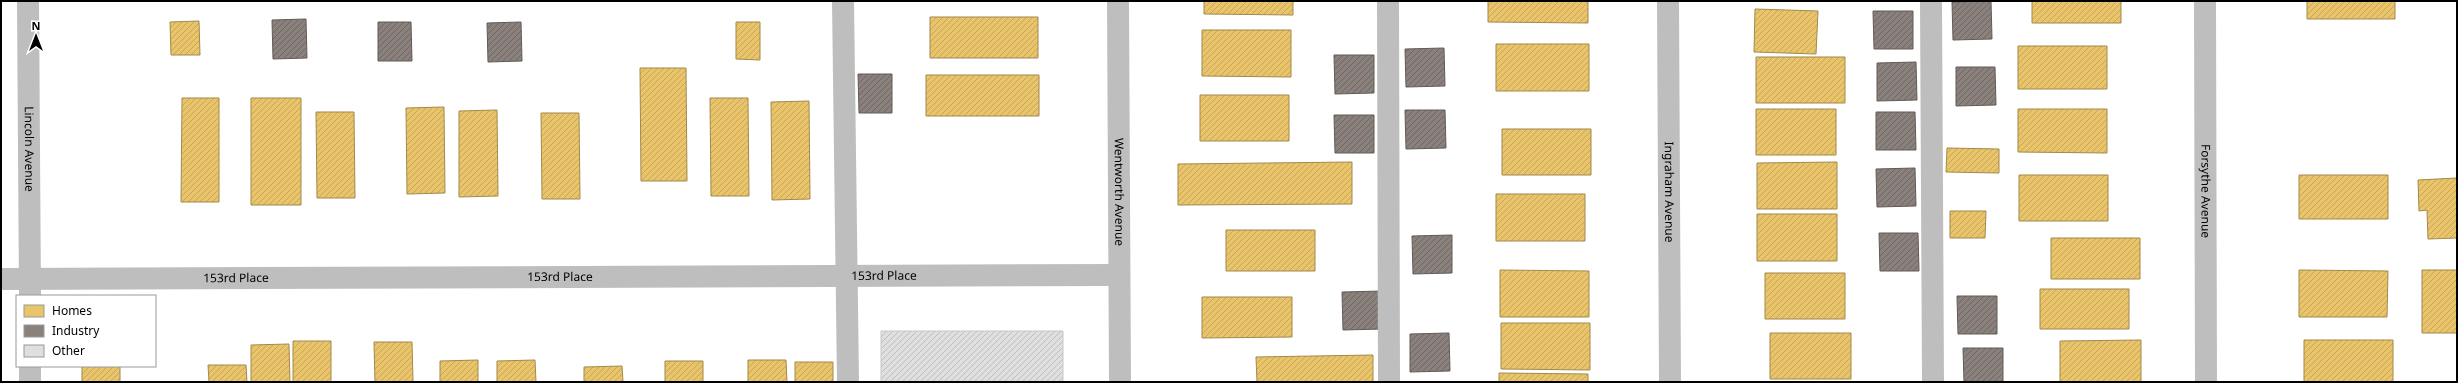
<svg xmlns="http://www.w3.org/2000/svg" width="2458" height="383" font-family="'Noto Sans',sans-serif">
	<defs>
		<pattern id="homes-hatch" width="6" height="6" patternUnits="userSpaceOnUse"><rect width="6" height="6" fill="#e9c46a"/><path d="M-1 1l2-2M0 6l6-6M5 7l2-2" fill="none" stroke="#c6a75a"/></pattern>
		<pattern id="industry-hatch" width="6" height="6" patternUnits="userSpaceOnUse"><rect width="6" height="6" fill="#8a817c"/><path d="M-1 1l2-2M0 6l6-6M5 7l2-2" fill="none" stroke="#6e6763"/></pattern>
		<pattern id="building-hatch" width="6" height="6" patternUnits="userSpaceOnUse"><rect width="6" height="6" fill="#dfdfdf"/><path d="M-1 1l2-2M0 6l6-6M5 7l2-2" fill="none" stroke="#bebebe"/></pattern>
	</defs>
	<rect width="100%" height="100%" fill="#fff"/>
	<path fill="url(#homes-hatch)" stroke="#a3894a" d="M 1204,1 L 1293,1 L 1293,15 L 1204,14 Z
		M 1488,1 L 1588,1 L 1588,23 L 1488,22 Z
		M 2032,1 L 2121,1 L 2121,23 L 2032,23 Z
		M 2307,1 L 2395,1 L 2395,19 L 2307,19 Z
		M 1755,9 L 1818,11 L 1816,54 L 1754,52 Z
		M 930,17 L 1038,17 L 1038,58 L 930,58 Z
		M 199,21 L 200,55 L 171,55 L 170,22 Z
		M 736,22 L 760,22 L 760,60 L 736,59 Z
		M 1202,30 L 1291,30 L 1291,77 L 1202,76 Z
		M 1496,44 L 1589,44 L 1589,91 L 1496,91 Z
		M 2018,46 L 2107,46 L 2107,89 L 2018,89 Z
		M 1756,57 L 1845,57 L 1845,103 L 1756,103 Z
		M 640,68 L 686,68 L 687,181 L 641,181 Z
		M 926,75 L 1039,75 L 1039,116 L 926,116 Z
		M 1200,95 L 1289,95 L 1289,141 L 1200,141 Z
		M 182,98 L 219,98 L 219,202 L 181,202 Z
		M 251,98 L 301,98 L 301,205 L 251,205 Z
		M 710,98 L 748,98 L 749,196 L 711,196 Z
		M 809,101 L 810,199 L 772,200 L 771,102 Z
		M 444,107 L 445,193 L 407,194 L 406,108 Z
		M 1756,109 L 1836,109 L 1836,155 L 1756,155 Z
		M 2018,109 L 2107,109 L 2107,153 L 2018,152 Z
		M 497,110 L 498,196 L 459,197 L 459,111 Z
		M 316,112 L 354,112 L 355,198 L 317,198 Z
		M 541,113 L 579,113 L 580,199 L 542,199 Z
		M 1502,129 L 1591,129 L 1591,175 L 1502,175 Z
		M 1947,148 L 1999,149 L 1999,173 L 1946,172 Z
		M 1352,162 L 1352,204 L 1178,205 L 1178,164 Z
		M 1837,162 L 1837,209 L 1757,209 L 1757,163 Z
		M 2019,175 L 2108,175 L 2108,221 L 2019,221 Z
		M 2299,175 L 2388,175 L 2388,219 L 2299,219 Z
		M 2457,178 L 2457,238 L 2428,239 L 2427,210 L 2419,211 L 2418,180 Z
		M 1496,194 L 1585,194 L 1585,241 L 1496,241 Z
		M 1950,211 L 1986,211 L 1985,238 L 1950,238 Z
		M 1757,214 L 1837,214 L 1837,261 L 1757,261 Z
		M 1226,230 L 1315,230 L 1315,271 L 1226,271 Z
		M 2051,238 L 2140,238 L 2140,279 L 2051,279 Z
		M 1500,270 L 1589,271 L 1589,317 L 1500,317 Z
		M 2299,270 L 2388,271 L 2387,317 L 2299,317 Z
		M 2422,270 L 2457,270 L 2457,333 L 2422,333 Z
		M 1765,273 L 1845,273 L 1845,319 L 1765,319 Z
		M 2040,289 L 2129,289 L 2129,329 L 2040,329 Z
		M 1202,297 L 1292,297 L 1292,337 L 1202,338 Z
		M 1501,323 L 1590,323 L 1590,370 L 1501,369 Z
		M 1770,333 L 1851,333 L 1851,379 L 1770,379 Z
		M 2141,340 L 2141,382 L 2060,382 L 2060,341 Z
		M 2304,340 L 2393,340 L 2393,382 L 2304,382 Z
		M 293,341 L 331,341 L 331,382 L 293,382 Z
		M 374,342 L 412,342 L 413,382 L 375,382 Z
		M 289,344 L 290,382 L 251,382 L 251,345 Z
		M 1373,355 L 1373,382 L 1257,382 L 1256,357 Z
		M 478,360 L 478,382 L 440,382 L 440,361 Z
		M 535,360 L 536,382 L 497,382 L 497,361 Z
		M 748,360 L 786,360 L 787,382 L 748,382 Z
		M 665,361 L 703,361 L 703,382 L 665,382 Z
		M 795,362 L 833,362 L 833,382 L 795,382 Z
		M 208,365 L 246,365 L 247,382 L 209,382 Z
		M 82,366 L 120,366 L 120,382 L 82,382 Z
		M 622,366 L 623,382 L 584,382 L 584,367 Z
		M 1499,373 L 1588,374 L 1588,382 L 1499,382 Z"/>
	<path fill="url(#industry-hatch)" stroke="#615a57" d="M 1991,1 L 1992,39 L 1953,40 L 1952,2 Z
		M 1873,11 L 1913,11 L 1913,49 L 1874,49 Z
		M 306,19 L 307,58 L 273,59 L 272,20 Z
		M 378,22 L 411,22 L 412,61 L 378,61 Z
		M 521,22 L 522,61 L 488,62 L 487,23 Z
		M 1444,48 L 1445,86 L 1406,87 L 1405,49 Z
		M 1334,55 L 1374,55 L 1374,93 L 1335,94 Z
		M 1916,62 L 1917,100 L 1877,101 L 1877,63 Z
		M 1956,67 L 1995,67 L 1996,105 L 1956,106 Z
		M 858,74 L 892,74 L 892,113 L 859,113 Z
		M 1405,110 L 1445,110 L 1446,148 L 1406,149 Z
		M 1876,112 L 1915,112 L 1916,150 L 1876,150 Z
		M 1334,115 L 1374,115 L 1374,153 L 1335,153 Z
		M 1915,168 L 1916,206 L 1877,207 L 1876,169 Z
		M 1879,233 L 1918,233 L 1919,271 L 1880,271 Z
		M 1452,235 L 1452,273 L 1413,274 L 1412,236 Z
		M 1382,291 L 1382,329 L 1343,330 L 1342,292 Z
		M 1957,296 L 1997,296 L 1997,334 L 1958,334 Z
		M 1449,333 L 1450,371 L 1410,372 L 1410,334 Z
		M 1963,348 L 2003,348 L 2003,382 L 1964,382 Z"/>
	<path fill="url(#building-hatch)" stroke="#c7c7c7" d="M 881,331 L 1063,331 L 1063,382 L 881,382 Z"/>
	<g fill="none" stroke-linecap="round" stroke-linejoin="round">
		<g stroke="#bebebe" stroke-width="22">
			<path id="s1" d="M 28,1 L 30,296"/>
			<path d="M 843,1 L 848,382"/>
			<path id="s2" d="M 1118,1 L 1120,382"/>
			<path d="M 1388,1 L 1389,382"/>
			<path id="s3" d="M 1668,1 L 1670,382"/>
			<path d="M 1931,1 L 1933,382"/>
			<path id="s4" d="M 2205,1 L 2206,382"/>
			<path id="s5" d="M 1,279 L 1119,275"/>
			<path d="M 30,366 L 30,382"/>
		</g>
	</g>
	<g text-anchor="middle" stroke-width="4" stroke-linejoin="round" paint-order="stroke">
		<g font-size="12" fill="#000" stroke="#fff">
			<text dy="4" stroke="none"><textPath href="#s1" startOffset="148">Lincoln Avenue</textPath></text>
			<text dy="4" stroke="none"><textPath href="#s2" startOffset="191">Wentworth Avenue</textPath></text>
			<text dy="4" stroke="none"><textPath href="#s3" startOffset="191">Ingraham Avenue</textPath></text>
			<text dy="4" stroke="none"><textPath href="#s4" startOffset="190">Forsythe Avenue</textPath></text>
			<text dy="4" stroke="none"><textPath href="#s5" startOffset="883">153rd Place</textPath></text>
			<text dy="4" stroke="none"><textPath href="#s5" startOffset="559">153rd Place</textPath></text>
			<text dy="4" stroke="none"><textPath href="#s5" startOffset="235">153rd Place</textPath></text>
		</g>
	</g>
	<rect width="2458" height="383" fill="none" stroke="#000000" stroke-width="4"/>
	<rect x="16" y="295" width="140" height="72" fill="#ffffff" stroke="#999999"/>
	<rect x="24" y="305" width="20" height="12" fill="#e9c46a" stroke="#999999"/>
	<text x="52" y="315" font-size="12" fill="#000000">Homes</text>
	<rect x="24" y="325" width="20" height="12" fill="#8a817c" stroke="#999999"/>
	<text x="52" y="335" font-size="12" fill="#000000">Industry</text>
	<rect x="24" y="345" width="20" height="12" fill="#dfdfdf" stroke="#999999"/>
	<text x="52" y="355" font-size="12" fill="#000000">Other</text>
	<g transform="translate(36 36)" stroke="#ffffff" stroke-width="3" paint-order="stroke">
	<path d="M0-3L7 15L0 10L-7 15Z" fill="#000000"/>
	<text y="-6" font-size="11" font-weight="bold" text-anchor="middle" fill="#000000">N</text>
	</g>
</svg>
